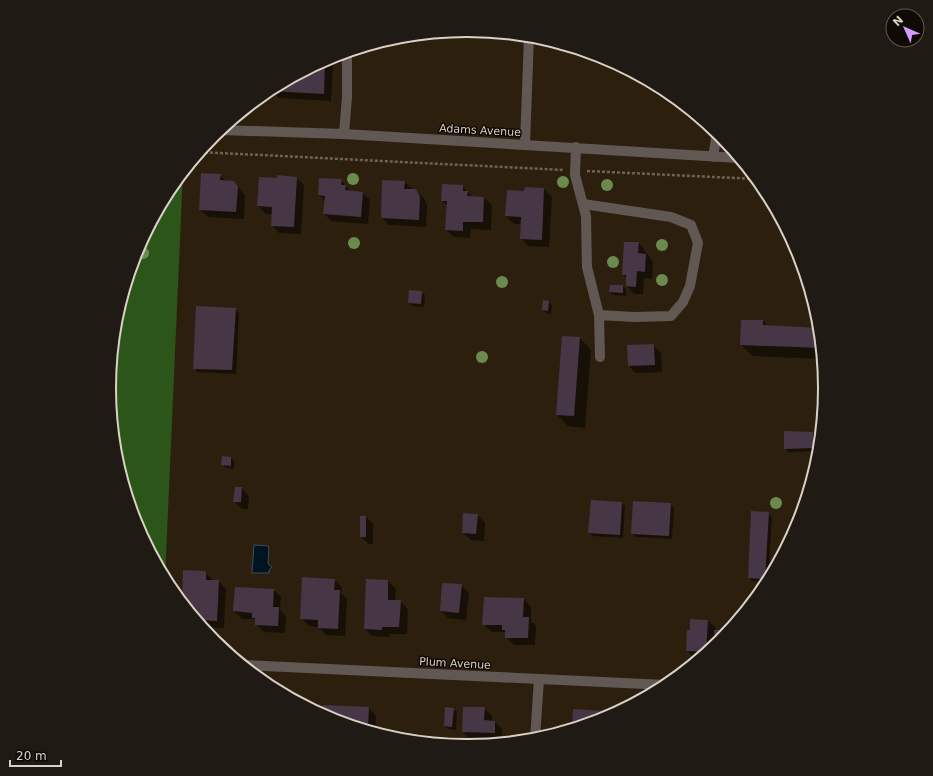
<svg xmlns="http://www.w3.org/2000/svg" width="933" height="776" font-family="'DejaVu Sans',sans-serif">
	<rect width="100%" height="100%" fill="#2c1f0d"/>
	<path fill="#2c551a" d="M 183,172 L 165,579 L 136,525 L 115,458 L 109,388 L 115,318 L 136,251 L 169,189 Z"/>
	<path fill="#001322" stroke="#414c53" d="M 254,545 L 269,546 L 268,564 L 272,567 L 269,570 L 269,573 L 252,573 Z"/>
	<path fill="#0007" d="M 414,35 L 412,44 L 395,43 L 390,39 Z
		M 328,58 L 333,64 L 331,101 L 279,98 L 270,89 Z
		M 269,89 L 269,96 L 262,95 L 268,90 Z
		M 220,175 L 227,182 L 234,182 L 245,195 L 244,219 L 208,217 L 200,209 Z
		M 296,178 L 304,185 L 301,234 L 279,233 L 272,225 L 272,214 L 266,214 L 258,206 L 278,179 Z
		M 341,180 L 351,192 L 362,193 L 370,200 L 368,224 L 332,221 L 324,214 L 325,201 L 319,195 Z
		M 404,182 L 424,198 L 427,205 L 426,227 L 389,225 L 382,218 Z
		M 462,186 L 473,197 L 484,198 L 492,205 L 491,230 L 471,229 L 470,238 L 454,237 L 446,230 L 448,206 L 442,201 Z
		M 544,189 L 552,197 L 549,247 L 528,246 L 521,238 L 522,224 L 514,224 L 506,216 L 525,192 Z
		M 639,243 L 653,262 L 652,279 L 644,278 L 643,294 L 634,294 L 627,286 L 627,279 L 623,275 Z
		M 623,286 L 626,290 L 626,296 L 614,295 L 610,292 Z
		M 421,292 L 425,295 L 424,307 L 413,306 L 409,303 Z
		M 548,302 L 552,305 L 551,314 L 546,313 L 543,310 Z
		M 235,309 L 239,313 L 236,374 L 197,372 L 194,368 Z
		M 763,321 L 768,326 L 819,329 L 822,359 L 753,356 L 741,345 Z
		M 580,338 L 591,350 L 585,428 L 568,426 L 557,415 Z
		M 653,345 L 661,353 L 662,372 L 636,373 L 629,366 Z
		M 812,433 L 816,437 L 816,451 L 788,452 L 785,448 Z
		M 231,458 L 234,461 L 234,469 L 226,468 L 222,464 Z
		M 242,488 L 249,496 L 248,509 L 242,509 L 234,501 Z
		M 621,503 L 625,506 L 623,538 L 593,536 L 589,533 Z
		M 670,504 L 674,508 L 672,539 L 636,537 L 632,534 Z
		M 768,513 L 772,517 L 768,580 L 767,582 L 752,581 L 749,577 Z
		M 477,515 L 485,522 L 484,541 L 471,540 L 463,533 Z
		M 366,517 L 373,524 L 373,544 L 369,544 L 361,537 Z
		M 205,572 L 213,581 L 218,581 L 226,589 L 224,628 L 202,627 L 183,604 Z
		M 334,580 L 342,587 L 341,593 L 347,599 L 345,636 L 326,635 L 319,627 L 309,626 L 301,618 Z
		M 367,580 L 388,581 L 396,589 L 395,601 L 400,601 L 408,609 L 407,634 L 390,634 L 389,637 L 372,636 L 365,629 Z
		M 461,585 L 469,593 L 466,620 L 448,618 L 441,611 Z
		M 274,590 L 281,597 L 280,610 L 286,616 L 285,633 L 264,632 L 256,624 L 255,619 L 242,619 L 234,611 Z
		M 524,599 L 531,607 L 531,621 L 536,626 L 535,645 L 514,645 L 506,637 L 505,632 L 491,632 L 484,624 Z
		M 708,621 L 716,628 L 715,631 L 720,631 L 724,635 L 727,632 L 719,641 L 699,658 L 694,658 L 687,650 L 691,631 Z
		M 369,708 L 376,716 L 375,733 L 329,719 Z
		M 464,708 L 484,708 L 492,716 L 492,721 L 495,722 L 502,729 L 502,740 L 471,740 L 463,732 Z
		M 453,709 L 457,712 L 456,730 L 448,729 L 445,726 Z
		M 574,710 L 604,712 L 608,716 L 573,728 Z"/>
	<path fill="#473646" d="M 325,59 L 324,94 L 270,91 L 270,89 Z
		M 201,173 L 221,174 L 220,180 L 234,181 L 238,187 L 236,212 L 199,210 Z
		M 277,175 L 297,177 L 294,227 L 271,226 L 272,207 L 257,206 L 259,177 L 277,178 Z
		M 319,178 L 342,179 L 341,185 L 346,185 L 345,190 L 363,192 L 361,217 L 323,214 L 325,196 L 318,195 Z
		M 382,180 L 405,181 L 404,189 L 416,189 L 420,197 L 419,220 L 381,218 Z
		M 442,184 L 463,185 L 463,191 L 468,191 L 467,196 L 484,197 L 483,222 L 463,222 L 463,231 L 445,230 L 447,201 L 441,201 Z
		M 525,187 L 544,188 L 542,240 L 520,239 L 521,217 L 505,216 L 507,190 L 524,191 Z
		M 624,242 L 639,242 L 638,253 L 646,254 L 645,272 L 637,271 L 636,287 L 626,286 L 626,275 L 622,275 Z
		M 610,285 L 623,285 L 623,293 L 609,292 Z
		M 409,290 L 422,291 L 421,304 L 408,303 Z
		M 543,300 L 549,301 L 548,311 L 542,310 Z
		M 196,306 L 236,308 L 232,370 L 193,369 Z
		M 741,320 L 763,320 L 763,325 L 819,328 L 821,348 L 740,345 Z
		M 562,336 L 580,337 L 574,416 L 556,415 Z
		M 654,344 L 655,365 L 628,366 L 627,345 Z
		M 784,431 L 813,432 L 813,448 L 784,449 Z
		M 222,456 L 231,457 L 231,466 L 221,465 Z
		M 235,487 L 242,487 L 241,502 L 233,502 Z
		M 591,500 L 622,502 L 620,535 L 588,533 Z
		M 633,501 L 671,503 L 669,536 L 631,534 Z
		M 751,511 L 769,512 L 765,579 L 748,578 Z
		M 463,513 L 478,514 L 476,534 L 462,533 Z
		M 360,516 L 366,516 L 366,537 L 360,537 Z
		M 183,570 L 206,571 L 206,580 L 219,580 L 217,621 L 196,620 L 182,603 Z
		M 302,577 L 335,579 L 334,590 L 340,590 L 338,629 L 318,628 L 318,620 L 300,619 Z
		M 366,579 L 388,580 L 388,600 L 401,600 L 399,627 L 382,627 L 382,630 L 364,629 Z
		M 442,583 L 462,584 L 459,613 L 440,611 Z
		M 235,587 L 274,589 L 273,607 L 279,607 L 278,626 L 255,625 L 255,618 L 252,618 L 252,613 L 233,611 Z
		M 484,597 L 524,598 L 523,617 L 529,617 L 528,638 L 505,638 L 505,630 L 502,630 L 502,625 L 482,625 Z
		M 690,619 L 708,620 L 706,652 L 686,651 L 687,630 L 690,630 Z
		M 714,630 L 721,630 L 720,641 L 715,645 Z
		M 723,631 L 728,631 L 722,638 Z
		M 323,705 L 369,707 L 368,728 L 358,728 L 329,719 L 322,715 Z
		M 445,707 L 454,708 L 452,727 L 444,726 Z
		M 463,707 L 485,707 L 484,720 L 495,721 L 495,733 L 462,732 Z
		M 573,709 L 604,711 L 604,717 L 606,717 L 572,728 Z"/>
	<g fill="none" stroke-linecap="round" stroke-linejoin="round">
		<path stroke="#6e6353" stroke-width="2.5" stroke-dasharray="3 2" stroke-linecap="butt" d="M 200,152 L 563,170
			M 587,171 L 756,179
			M 125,287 L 135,270 L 131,268"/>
		<path stroke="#625853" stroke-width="10" d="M 220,130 L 344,134 L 739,158
			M 344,134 L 347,97 L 347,52
			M 525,144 L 529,36
			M 576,147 L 575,175 L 586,216 L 587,267 L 599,315 L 600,357
			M 713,157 L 717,133
			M 583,204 L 671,217 L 691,225 L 698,243 L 690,286 L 683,302 L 671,316 L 634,317 L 599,315
			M 243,665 L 666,685
			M 535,739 L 539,679"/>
	</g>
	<g fill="#6b8b4e">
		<circle cx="353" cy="179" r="6"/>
		<circle cx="563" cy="182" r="6"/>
		<circle cx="607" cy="185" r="6"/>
		<circle cx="354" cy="243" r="6"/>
		<circle cx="662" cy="245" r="6"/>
		<circle cx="143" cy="253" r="6"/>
		<circle cx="613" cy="262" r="6"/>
		<circle cx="662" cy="280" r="6"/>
		<circle cx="502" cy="282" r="6"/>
		<circle cx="482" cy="357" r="6"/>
		<circle cx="776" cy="503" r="6"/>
	</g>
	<g text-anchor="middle" stroke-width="3" stroke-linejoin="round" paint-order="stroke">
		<g font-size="11" fill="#d9d1c6" stroke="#100a04">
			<text transform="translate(480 130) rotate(3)" y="4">Adams Avenue</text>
			<text transform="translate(455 663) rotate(3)" y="4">Plum Avenue</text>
		</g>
	</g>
	<path d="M0 0H933V776H0ZM116 388a351 351 0 1 1 702 0a351 351 0 1 1-702 0Z" fill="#201a14" fill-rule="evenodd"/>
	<path fill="none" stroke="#d9d1c6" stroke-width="2" d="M116 388a351 351 0 1 1 702 0a351 351 0 1 1-702 0Z"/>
	<g transform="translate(905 28) rotate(315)"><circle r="19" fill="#100a04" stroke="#605a52"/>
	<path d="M0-3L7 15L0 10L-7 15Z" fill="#d39cfc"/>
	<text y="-6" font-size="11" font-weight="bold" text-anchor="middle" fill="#d9d1c6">N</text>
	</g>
	<path d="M10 760v6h51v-6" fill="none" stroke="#d9d1c6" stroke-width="2"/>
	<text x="16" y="760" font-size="12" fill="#d9d1c6" stroke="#100a04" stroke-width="3" paint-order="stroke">20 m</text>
</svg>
